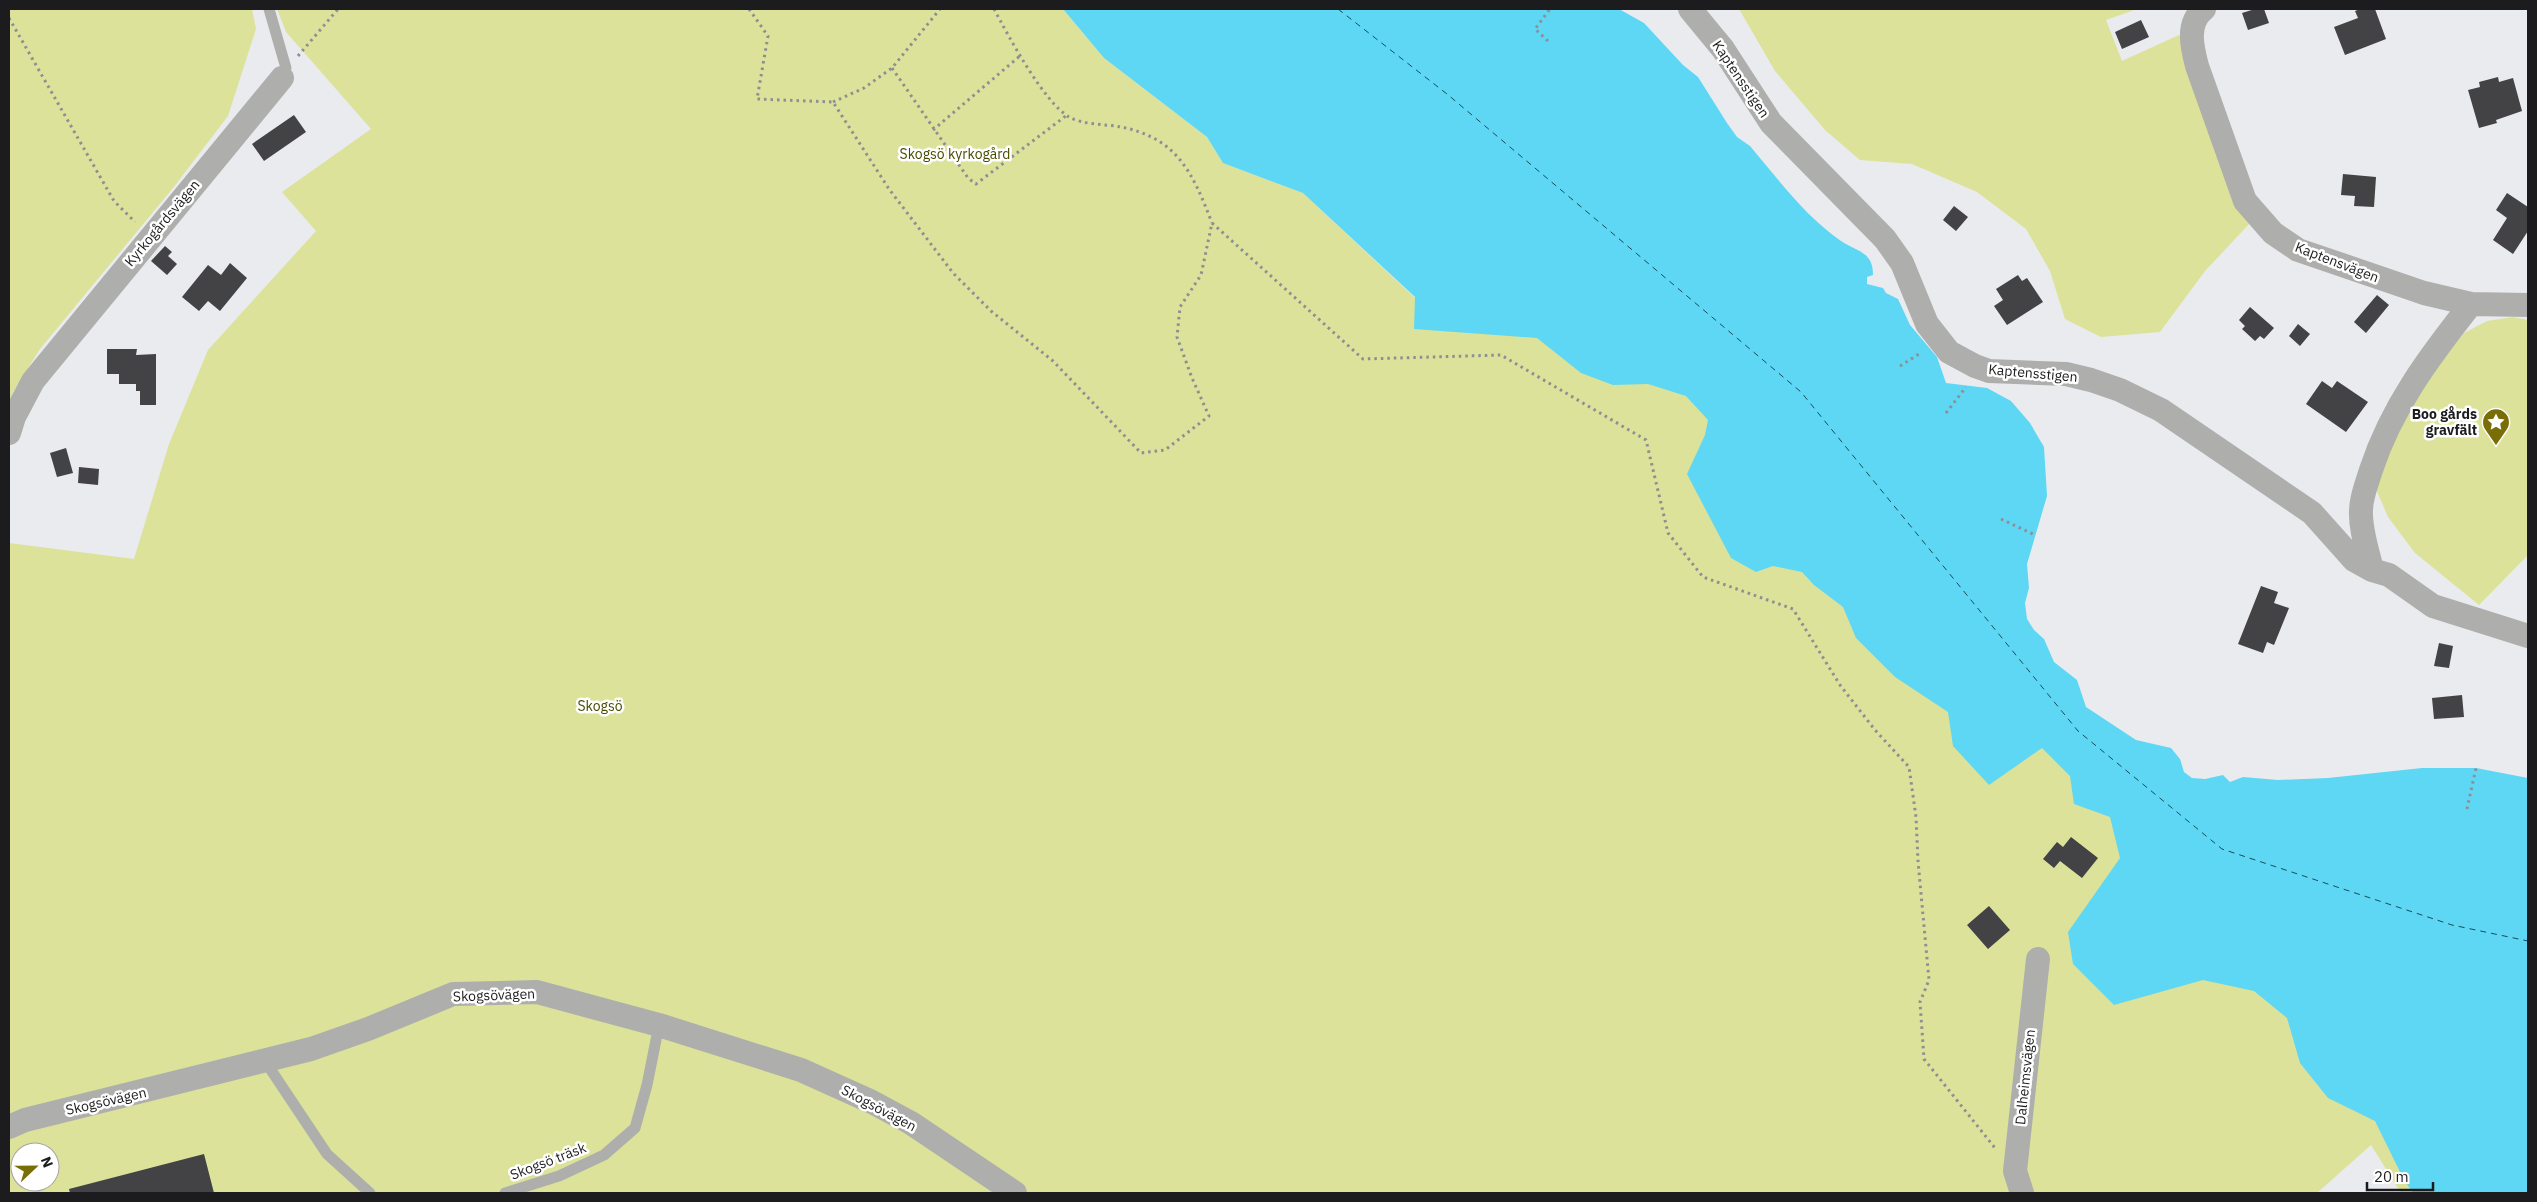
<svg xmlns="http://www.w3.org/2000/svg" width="2537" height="1202" font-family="'IBM Plex Sans',sans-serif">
	<rect width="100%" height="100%" fill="#eaebef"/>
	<path fill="#dce299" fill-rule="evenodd" d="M 9,9 L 252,9 L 256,29 L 228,116 L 173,188 L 40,349 L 13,392 L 9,404 Z
		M 277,9 L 1063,9 L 1104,58 L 1207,137 L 1223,163 L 1303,193 L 1415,298 L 1415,318 L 1523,159 L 1950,609 L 2528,1193 L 2401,1193 L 2371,1145 L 2317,1193 L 9,1193 L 9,543 L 134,559 L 169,444 L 208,350 L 316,231 L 282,192 L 371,129 L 286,32 ZM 20,1152 L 50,1152 L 50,1182 L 20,1182 Z
		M 1739,9 L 2137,9 L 2106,20 L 2122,61 L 2179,35 L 2251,222 L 2205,271 L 2160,332 L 2101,337 L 2065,319 L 2050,271 L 2026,229 L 1977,192 L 1912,164 L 1860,160 L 1825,130 L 1775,71 Z
		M 2513,317 L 2528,320 L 2528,555 L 2479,605 L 2415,553 L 2388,517 L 2376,489 L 2390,446 L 2423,384 L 2464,333 L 2487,321 Z"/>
	<path fill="#5dd7f3" d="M 1063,9 L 1619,9 L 1644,23 L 1683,65 L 1698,77 L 1727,123 L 1737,137 L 1750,146 C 1778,179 1805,216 1841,241 C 1857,252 1873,251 1873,275 L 1867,277 L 1867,284 L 1883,288 L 1886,293 L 1898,299 L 1910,325 L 1937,357 L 1946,383 L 1987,388 L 2011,401 L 2030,423 L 2044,447 L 2047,496 L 2027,564 L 2029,588 L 2025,603 L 2027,619 L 2034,630 L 2044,639 L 2054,662 L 2077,680 L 2086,707 L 2136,740 L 2171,748 L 2180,759 L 2184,772 L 2192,778 L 2205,779 L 2223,775 L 2230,782 L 2243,777 L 2278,780 L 2328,778 L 2422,768 L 2476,768 L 2528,778 L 2528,1193 L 2413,1193 L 2403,1178 L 2375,1121 L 2328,1098 L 2300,1063 L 2287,1018 L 2254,991 L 2203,980 L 2114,1005 L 2073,964 L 2068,932 L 2120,858 L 2110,817 L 2074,804 L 2070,776 L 2042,748 L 1989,785 L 1953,746 L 1948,712 L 1895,677 L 1856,638 L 1843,607 L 1814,585 L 1802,572 L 1773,566 L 1756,572 L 1731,558 L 1687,474 L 1705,435 L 1708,420 L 1686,396 L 1648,384 L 1613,385 L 1581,373 L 1537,338 L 1414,329 L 1415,297 L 1303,193 L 1223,163 L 1207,137 L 1104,58 Z"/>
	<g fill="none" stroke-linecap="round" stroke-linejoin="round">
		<path stroke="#184d59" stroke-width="1" stroke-dasharray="6 5" stroke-linecap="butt" d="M 1338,9 L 1447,94 L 1801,392 L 2078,731 L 2222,849 L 2452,925 L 2528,941"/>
	</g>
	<path fill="#434245" d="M 2255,9 L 2264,9 L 2269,23 L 2248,30 L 2242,13 Z
		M 2360,9 L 2375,9 L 2386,39 L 2345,55 L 2334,27 L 2358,18 L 2355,11 Z
		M 2141,20 L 2149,37 L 2122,49 L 2115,32 Z
		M 2498,77 L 2499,82 L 2513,78 L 2522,111 L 2496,120 L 2497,123 L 2479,128 L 2468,90 L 2480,87 L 2479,82 Z
		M 294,115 L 306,132 L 264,161 L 252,144 Z
		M 2343,174 L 2376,177 L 2374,207 L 2354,206 L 2355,196 L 2341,195 Z
		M 2507,193 L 2528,207 L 2528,231 L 2513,254 L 2493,240 L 2507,218 L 2496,210 Z
		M 1954,206 L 1968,217 L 1956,231 L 1943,220 Z
		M 165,246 L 172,252 L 168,256 L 177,264 L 167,275 L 151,261 Z
		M 230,263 L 247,278 L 220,311 L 208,301 L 199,311 L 182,297 L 208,265 L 221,275 Z
		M 2018,275 L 2022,281 L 2027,278 L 2043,302 L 2007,325 L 1994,306 L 2003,300 L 1996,289 Z
		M 2377,295 L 2389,305 L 2366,333 L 2354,322 Z
		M 2250,307 L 2274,328 L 2264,339 L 2260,336 L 2255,341 L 2242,329 L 2245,326 L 2239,320 Z
		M 2298,324 L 2310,334 L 2300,346 L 2289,336 Z
		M 107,349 L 137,349 L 136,355 L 156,354 L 156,405 L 140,405 L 140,391 L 136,391 L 136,384 L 119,384 L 119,374 L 107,374 Z
		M 2322,381 L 2332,388 L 2337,381 L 2368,402 L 2346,432 L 2306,404 Z
		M 66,448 L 73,473 L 57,477 L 50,453 Z
		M 79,467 L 99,469 L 98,485 L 78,483 Z
		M 2261,586 L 2278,592 L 2274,603 L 2289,608 L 2274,645 L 2267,642 L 2263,653 L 2238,644 Z
		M 2439,643 L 2453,646 L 2449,668 L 2434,666 Z
		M 2462,695 L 2464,717 L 2434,719 L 2432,698 Z
		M 2071,837 L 2098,858 L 2082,878 L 2060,861 L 2054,868 L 2043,859 L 2057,842 L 2063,847 Z
		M 1989,906 L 2010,930 L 1988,949 L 1967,925 Z
		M 204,1154 L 214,1193 L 70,1193 L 69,1189 Z"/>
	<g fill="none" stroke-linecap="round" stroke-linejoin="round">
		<path stroke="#8e8f92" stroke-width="3" stroke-dasharray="2.5 4" stroke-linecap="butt" d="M 749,9 L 768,36 L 757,99 L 833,102 L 889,189 L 953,273 L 991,311 L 1053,361 L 1141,453 L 1165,450 L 1209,416 L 1192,378 L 1177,337 L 1180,307 L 1201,275 L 1212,223 L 1363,359 L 1501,355 L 1646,440 L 1668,533 L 1703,577 L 1793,609 L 1840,685 L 1875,730 L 1909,767 L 1916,817 L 1918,861 L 1929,980 L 1920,1002 L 1924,1059 L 1995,1148
			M 994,9 C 1009,37 1043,101 1069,117 C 1083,125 1106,124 1121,127 C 1178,138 1193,174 1212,223
			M 9,18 L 114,201 L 135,222
			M 1548,41 L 1535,29 L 1550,9
			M 298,56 L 338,9
			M 892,68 L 968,178 L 976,184 L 1067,115
			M 833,102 L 864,88 L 892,68 L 940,9
			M 933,130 L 1021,55
			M 1900,366 L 1922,352
			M 1946,413 L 1966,387
			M 2001,519 L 2035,535
			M 2467,809 L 2476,768"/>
		<path stroke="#aeafad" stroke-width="11" d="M 269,9 L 286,68 L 282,78
			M 265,1061 L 327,1154 L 370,1193
			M 505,1193 L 559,1176 L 604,1155 L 635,1128 L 647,1085 L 659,1025"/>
		<path stroke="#aeafad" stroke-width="24" d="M 1690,9 L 1723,49 L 1771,123 L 1885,239 L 1902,263 L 1927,324 L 1949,352 L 1975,366 L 1989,371 L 2066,374 L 2091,380 L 2120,390 L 2161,410 L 2312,513 L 2354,560 L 2372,570 L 2389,575 L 2433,606 L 2528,636
			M 2204,9 C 2186,23 2192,47 2197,66 L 2245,201 L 2273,233 L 2298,250 L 2424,293 L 2471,304 L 2528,305
			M 9,433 L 14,417 L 33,381 L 282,78
			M 2372,570 C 2368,552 2360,530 2361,510 C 2361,497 2367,483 2371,470 C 2392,406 2430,356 2471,304
			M 9,1127 L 25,1120 L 311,1049 L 368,1029 L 453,994 L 537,992 L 659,1025 L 801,1070 L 872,1102 L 911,1123 L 1015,1193
			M 2022,1193 L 2015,1171 L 2038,959"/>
	</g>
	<defs>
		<g id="sight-pin" transform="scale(1.4375)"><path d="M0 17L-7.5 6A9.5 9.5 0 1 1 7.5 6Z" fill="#796d08" stroke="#fff"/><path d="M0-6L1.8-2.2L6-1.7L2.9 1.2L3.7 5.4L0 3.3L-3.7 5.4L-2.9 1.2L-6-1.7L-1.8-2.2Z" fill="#fff"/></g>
	</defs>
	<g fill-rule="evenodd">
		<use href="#sight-pin" x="2496" y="422"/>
	</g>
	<g text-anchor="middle" stroke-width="5" stroke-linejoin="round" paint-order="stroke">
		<g font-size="14" fill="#1c1c1e" stroke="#fff">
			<text transform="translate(1741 79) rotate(56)" y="5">Kaptensstigen</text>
			<text transform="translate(162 223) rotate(-50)" y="5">Kyrkogårdsvägen</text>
			<text transform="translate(2337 262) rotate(21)" y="5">Kaptensvägen</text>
			<text transform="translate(2033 373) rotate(5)" y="5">Kaptensstigen</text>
			<text transform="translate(494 995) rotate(-2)" y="5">Skogsövägen</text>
			<text transform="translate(2025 1077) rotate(-84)" y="5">Dalheimsvägen</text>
			<text transform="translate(106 1101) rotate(-13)" y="5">Skogsövägen</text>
			<text transform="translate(879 1108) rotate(28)" y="5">Skogsövägen</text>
			<text transform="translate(548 1161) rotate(-21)" y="5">Skogsö träsk</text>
		</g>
		<g font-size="14" fill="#484b02" stroke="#fff">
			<text x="955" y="159">Skogsö kyrkogård</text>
			<text x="600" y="711">Skogsö</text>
		</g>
		<g font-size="14" font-weight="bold" fill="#1c1c1e" stroke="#fff" text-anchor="end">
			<text x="2477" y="419">Boo gårds<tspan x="2477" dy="16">gravfält</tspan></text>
		</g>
	</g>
	<rect width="2537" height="1202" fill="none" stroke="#1c1c1e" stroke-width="20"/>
	<g transform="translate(35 1167) rotate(68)"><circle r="24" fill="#ffffff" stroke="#a4a4a5"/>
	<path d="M0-4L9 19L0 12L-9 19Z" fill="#796d08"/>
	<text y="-8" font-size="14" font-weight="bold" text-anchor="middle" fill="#1c1c1e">N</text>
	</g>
	<path d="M2367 1182v8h66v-8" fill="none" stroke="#1c1c1e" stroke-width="2.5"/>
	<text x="2374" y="1182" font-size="15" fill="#1c1c1e" stroke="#ffffff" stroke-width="4" paint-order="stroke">20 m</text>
</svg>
